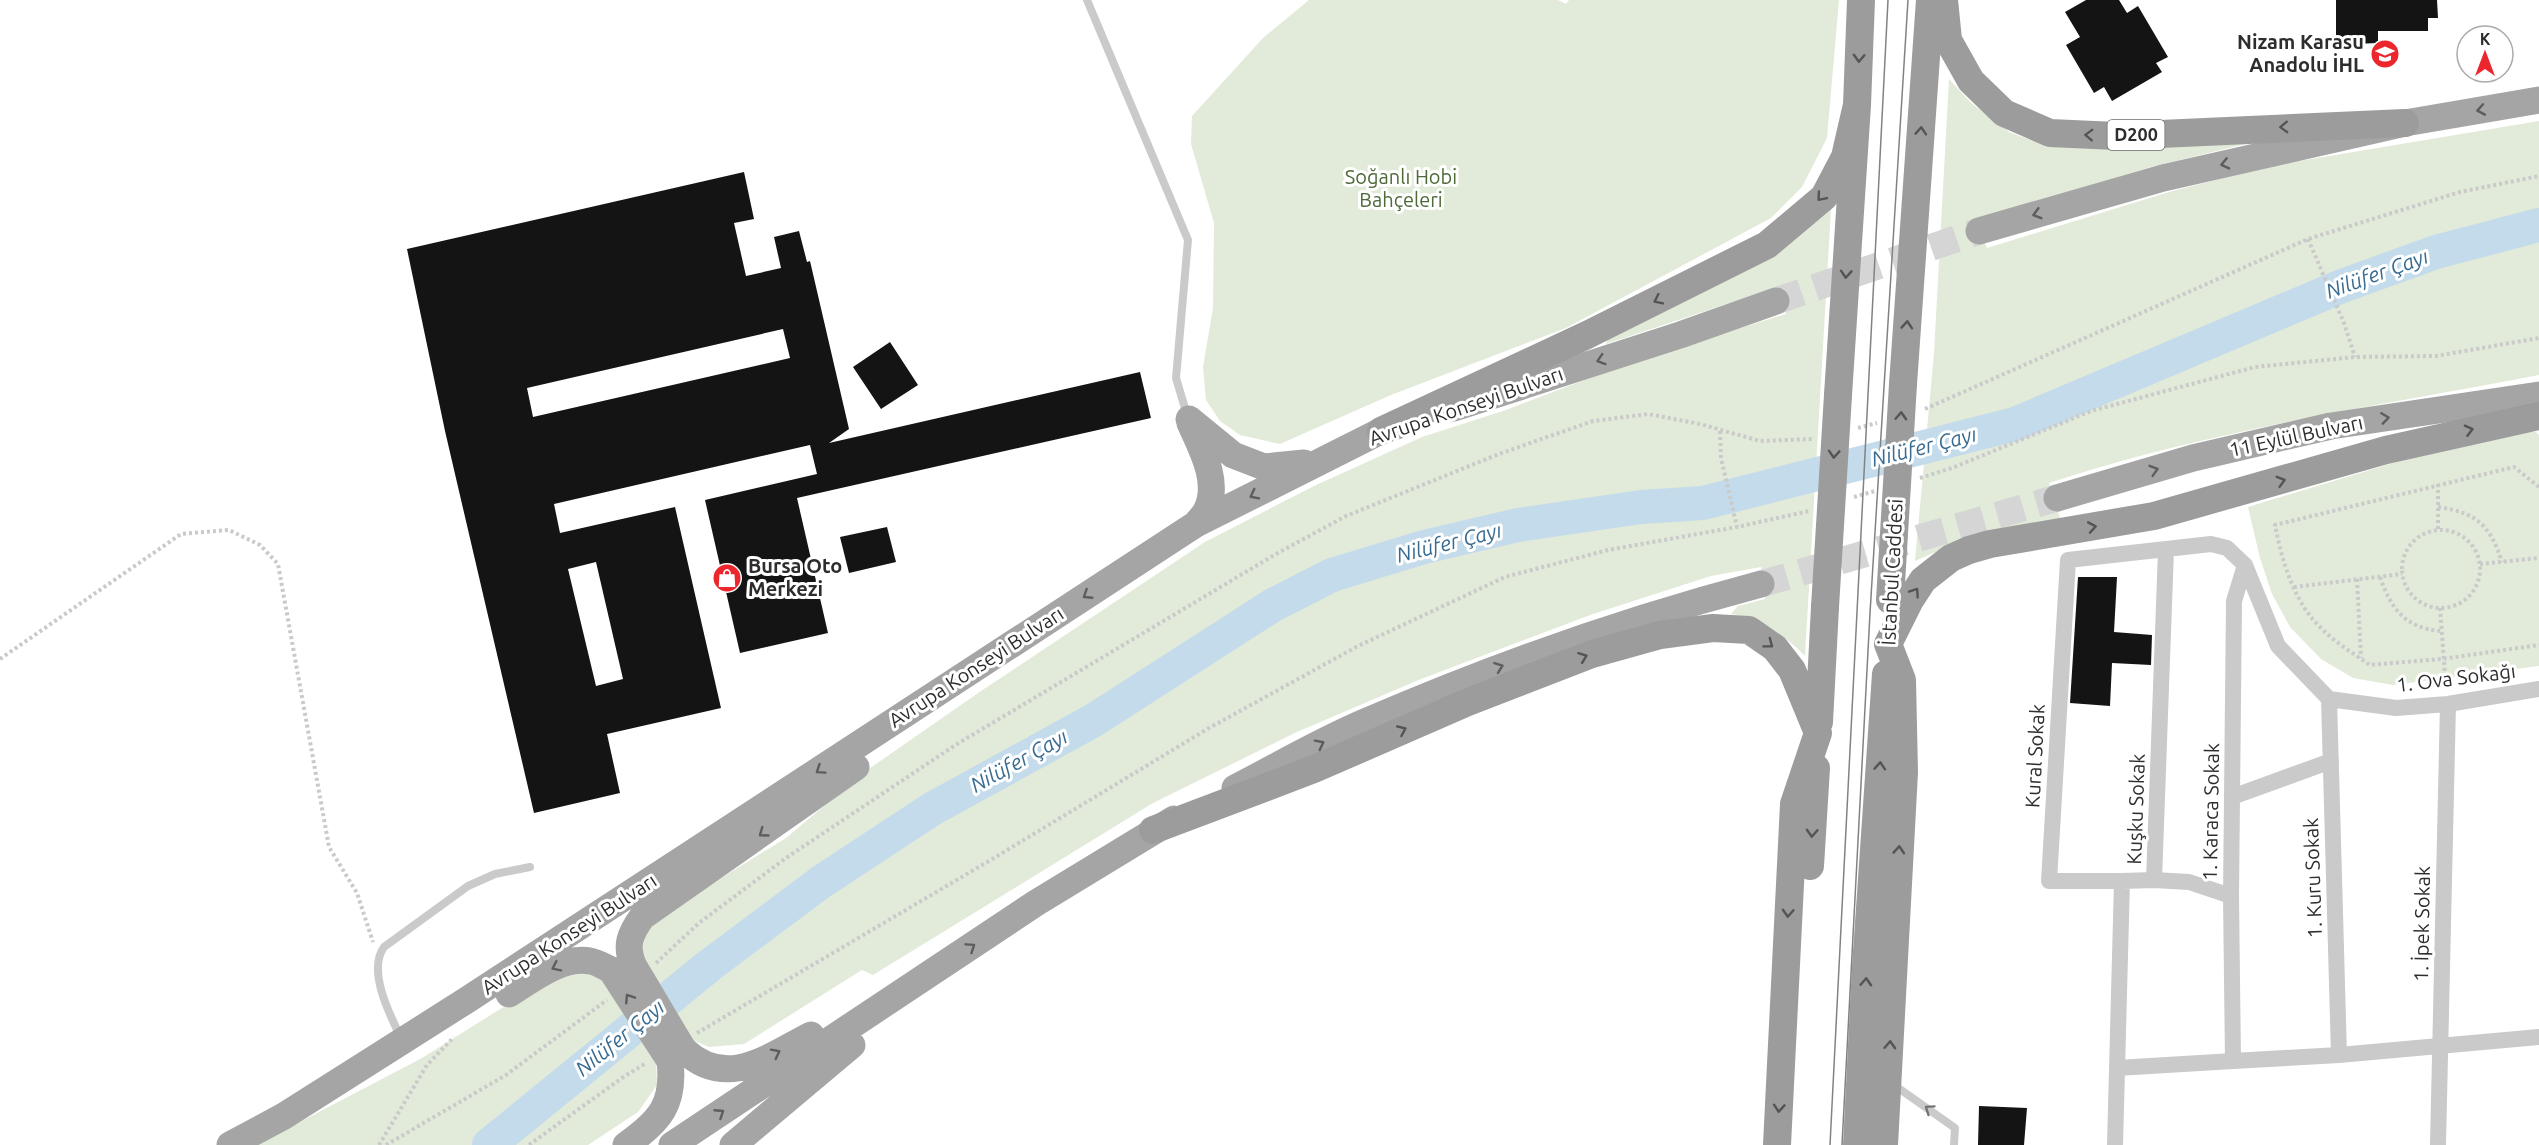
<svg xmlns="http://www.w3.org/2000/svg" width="2539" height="1145" font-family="Ubuntu,sans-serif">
	<rect width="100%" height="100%" fill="#fff"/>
	<path fill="#e2ebd9" d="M 1309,0 L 1558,0 L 1566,4 L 1569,0 L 1839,0 L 1827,138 L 1802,187 L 1771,218 L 1566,328 L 1391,395 L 1280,444 L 1240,435 L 1220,421 L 1206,400 L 1203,367 L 1213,308 L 1214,223 L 1191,144 L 1192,116 L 1263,38 Z
		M 1949,79 L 1970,102 L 2009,132 L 2050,147 L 2266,139 L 2151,167 L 1976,220 L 1987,248 L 2169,192 L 2270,166 L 2539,121 L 2539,375 C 2377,406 2206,431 2049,483 L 2061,521 L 1961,541 L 1915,561 L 1934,353 Z
		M 1831,209 L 1805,656 C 1786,636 1759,618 1731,614 L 1738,606 L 1765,599 L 1761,567 L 1711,576 L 1593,614 L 1421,679 L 1297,732 L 1153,803 L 873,975 L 862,970 L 744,1044 L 709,1047 L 690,1039 L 642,972 L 638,934 L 679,904 L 786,838 L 863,773 L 981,691 L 1205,542 L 1314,486 L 1422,437 L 1503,411 L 1637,360 L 1786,314 L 1778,287 L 1606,344 L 1609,335 C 1687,300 1766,267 1831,209 Z
		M 2511,430 L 2536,432 L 2539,435 L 2539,666 L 2393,685 L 2353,678 L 2321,659 L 2290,627 L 2272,594 L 2260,558 L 2248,507 L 2462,442 Z
		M 564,973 L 594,973 L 607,984 L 656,1061 L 657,1085 L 638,1112 L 588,1145 L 256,1145 L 422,1058 L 521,996 Z"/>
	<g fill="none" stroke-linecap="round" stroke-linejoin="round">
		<path stroke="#c4dbec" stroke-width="34" d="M 489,1145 L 710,965 L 821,882 L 932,809 L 1094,720 L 1273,605 L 1332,575 L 1424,547 L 1518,525 L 1641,507 L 1703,503 L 2015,424 L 2342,286 L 2436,252 L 2539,225"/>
	</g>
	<path fill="#141414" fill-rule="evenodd" d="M 2086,0 L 2119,0 L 2127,13 L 2138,6 L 2168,57 L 2156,63 L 2162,72 L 2112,101 L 2104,87 L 2094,93 L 2066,45 L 2080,37 L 2065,12 Z
		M 2336,0 L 2437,0 L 2438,18 L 2428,18 L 2428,31 L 2378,31 L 2378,43 L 2355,44 L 2355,37 L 2336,38 Z
		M 744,172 L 754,219 L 734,223 L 746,276 L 781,268 L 774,237 L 799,231 L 807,262 L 810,261 L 849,429 L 829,443 L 1140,372 L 1151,418 L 797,498 L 828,633 L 740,653 L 705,500 L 817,474 L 810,445 L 554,504 L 560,533 L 675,507 L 721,708 L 607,734 L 620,793 L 534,813 L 445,431 L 407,249 ZM 783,329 L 790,358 L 533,417 L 527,388 ZM 596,562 L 623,679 L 596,686 L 568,569 Z
		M 890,342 L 918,385 L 881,409 L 853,367 Z
		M 887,527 L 896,562 L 849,573 L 840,537 Z
		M 2078,577 L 2117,577 L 2114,632 L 2152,635 L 2151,665 L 2112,663 L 2110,706 L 2070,703 Z
		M 1979,1106 L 2027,1108 L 2024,1145 L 1978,1145 Z"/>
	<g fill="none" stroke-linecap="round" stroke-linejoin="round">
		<path stroke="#d5d5d5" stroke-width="27" stroke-dasharray="27 14" stroke-linecap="butt" d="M 1776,301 L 1979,231
			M 1761,584 L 2057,498"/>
		<path stroke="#cacaca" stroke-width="4" stroke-dasharray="3 3" stroke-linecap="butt" d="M 2308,239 L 2344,323 L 2355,357
			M 1925,409 L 2308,239 L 2460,192 L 2539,176
			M 1858,428 L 1877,423
			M 1720,431 L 1721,458 L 1737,527
			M 1920,478 L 1952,468 L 2091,411 L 2255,367 L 2355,357 L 2436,356 L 2539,338
			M 2438,484 L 2438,530
			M 2539,487 L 2514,467 L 2275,525 C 2282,561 2294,603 2322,629 C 2336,643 2354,654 2370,665 L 2442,659 L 2539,645
			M 1854,497 L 1875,491
			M 2438,507 C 2477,513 2490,525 2502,562
			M2402 569a39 39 0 1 1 78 0a39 39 0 1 1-78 0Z
			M 2480,564 L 2539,558
			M 2380,577 C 2391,609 2405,628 2441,631
			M 2357,579 L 2361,658
			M 2294,587 L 2402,574
			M 2440,608 L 2446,688
			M 0,659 L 181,534 L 229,530 L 260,545 L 278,564 L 329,847 L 357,893 L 373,942
			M 656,963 L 699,923 L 786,858 L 957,744 L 1276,554 L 1346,516 L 1499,454 L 1593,421 L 1648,414 L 1700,424 L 1760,441 L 1813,439
			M 697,1033 L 989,861 L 1209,728 L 1358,646 L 1505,577 L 1608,550 L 1737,527 L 1809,511
			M 379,1145 L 427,1065 L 454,1037
			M 386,1145 L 506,1075 L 607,1000
			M 529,1145 L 622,1078 L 646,1063"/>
		<path stroke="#cacaca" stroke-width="8" d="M 1087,0 L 1188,240 L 1176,378 L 1187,415
			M 401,1038 C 390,1015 367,971 384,947 L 468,886 L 495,874 L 530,867
			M 1894,1085 L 1955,1128 L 1954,1145"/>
		<path stroke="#cacaca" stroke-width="16" d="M 2329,699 L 2339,1055
			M 2232,797 L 2331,761
			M 2154,880 L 2189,882 L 2231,896
			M 2122,881 L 2049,881 L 2068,560 L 2211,544 L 2227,548 L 2245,565 L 2278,646 L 2329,699 L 2396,708 L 2448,704 L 2539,689
			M 2233,1061 L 2339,1055 L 2539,1037
			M 2117,1068 L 2233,1061 L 2231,896 L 2234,601 L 2245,565
			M 2115,1145 L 2122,881 L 2154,880 L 2166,550
			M 2438,1145 L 2448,704"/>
		<path stroke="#a5a5a5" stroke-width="27" d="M 1979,231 L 2163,178 L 2405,123 L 2539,100
			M 1454,408 L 1680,335 L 1776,301
			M 1189,419 L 1233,455 L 1264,467 L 1304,463
			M 1190,423 C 1201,448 1220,481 1207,509 C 1205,514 1200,519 1196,524
			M 2057,498 L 2193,458 L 2331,426 L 2539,395
			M 1235,788 C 1278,766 1320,741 1365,722 C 1494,666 1625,620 1761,584
			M 633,965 C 625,945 630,934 642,917 L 856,767
			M 509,994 C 532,980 561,956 590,961 C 597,962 605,967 611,970
			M 685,1051 C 727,1090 770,1056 811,1035
			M 230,1145 L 284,1116 L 467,1000 L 1196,524 L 1381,431 L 1403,424
			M 626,1145 C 660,1121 675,1104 670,1061
			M 672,1145 L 1036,903 L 1174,819
			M 733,1145 L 852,1045"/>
		<path stroke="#9c9c9c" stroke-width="28" d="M 1944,0 L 1948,40 L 1971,81 L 2004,113 L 2050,133 L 2116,136 L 2405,123
			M 1903,384 L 1930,0
			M 1838,395 L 1857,105 L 1861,0
			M 1381,431 L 1587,335 L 1767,245 L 1824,197 L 1845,157 L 1857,105
			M 1819,722 L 1825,607
			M 1153,830 L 1314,769 L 1468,702 L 1592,654 L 1660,635 L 1713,628 L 1749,630 L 1775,648 L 1792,670 L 1818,733 L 1794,804 L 1777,1145
			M 1810,866 L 1816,768
			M 1857,1145 L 1866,967 L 1886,674
			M 1884,1145 L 1904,772 L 1902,680 L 1888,644 L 1910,600 L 1923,580 L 1951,558 L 1969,550 L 1990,544 L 2154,516 L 2386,450 L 2539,416"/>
		<path stroke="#828282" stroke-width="1.5" d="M 1830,1145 L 1888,0
			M 1842,1145 L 1870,613 L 1908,0"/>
		<path stroke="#a5a5a5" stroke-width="27" d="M 633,965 L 683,1049
			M 611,970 L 670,1061"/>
		<path stroke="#9c9c9c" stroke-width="28" d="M 1890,600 L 1903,384
			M 1825,607 L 1838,395"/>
	</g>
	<defs><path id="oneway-chevron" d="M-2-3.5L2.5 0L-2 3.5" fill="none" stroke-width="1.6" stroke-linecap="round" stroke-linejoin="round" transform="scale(1.5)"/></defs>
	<g stroke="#545454">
		<use href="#oneway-chevron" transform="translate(1859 58) rotate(92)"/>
		<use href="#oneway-chevron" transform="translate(2284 127) rotate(178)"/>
		<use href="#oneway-chevron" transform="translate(1921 131) rotate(-86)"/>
		<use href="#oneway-chevron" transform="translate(2089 135) rotate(-178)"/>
		<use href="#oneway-chevron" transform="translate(1821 197) rotate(130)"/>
		<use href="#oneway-chevron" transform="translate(1846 274) rotate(94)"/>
		<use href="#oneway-chevron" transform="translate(1658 300) rotate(154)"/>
		<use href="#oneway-chevron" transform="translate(1907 325) rotate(-86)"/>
		<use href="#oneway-chevron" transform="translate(1901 416) rotate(-87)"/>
		<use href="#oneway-chevron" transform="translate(2469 430) rotate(-14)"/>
		<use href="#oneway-chevron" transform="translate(1834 454) rotate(94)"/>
		<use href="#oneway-chevron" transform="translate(2281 481) rotate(-16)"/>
		<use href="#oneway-chevron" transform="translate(2092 527) rotate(-10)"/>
		<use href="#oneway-chevron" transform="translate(1915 592) rotate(-56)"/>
		<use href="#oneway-chevron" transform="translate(1769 644) rotate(37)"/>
		<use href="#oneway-chevron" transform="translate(1583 657) rotate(-21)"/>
		<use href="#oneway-chevron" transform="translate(1402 730) rotate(-24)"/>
		<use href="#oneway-chevron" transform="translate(1880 766) rotate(-86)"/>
		<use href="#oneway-chevron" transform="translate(1812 833) rotate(93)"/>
		<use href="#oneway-chevron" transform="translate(1899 850) rotate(-86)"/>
		<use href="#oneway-chevron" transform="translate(1788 913) rotate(93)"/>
		<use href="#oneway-chevron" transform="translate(1866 982) rotate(-87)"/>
		<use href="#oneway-chevron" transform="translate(1890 1045) rotate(-87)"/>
		<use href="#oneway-chevron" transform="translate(1779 1108) rotate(94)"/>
	</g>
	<g stroke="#5d5d5d">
		<use href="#oneway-chevron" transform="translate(2481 110) rotate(170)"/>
		<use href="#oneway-chevron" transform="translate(2225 164) rotate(167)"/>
		<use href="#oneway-chevron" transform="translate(2037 214) rotate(164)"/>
		<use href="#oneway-chevron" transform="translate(1601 360) rotate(162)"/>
		<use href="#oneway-chevron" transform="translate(2385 418) rotate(-8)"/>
		<use href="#oneway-chevron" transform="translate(2154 470) rotate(-17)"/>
		<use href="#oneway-chevron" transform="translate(1254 495) rotate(153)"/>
		<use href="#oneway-chevron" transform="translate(1087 595) rotate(147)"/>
		<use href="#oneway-chevron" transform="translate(1499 667) rotate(-20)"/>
		<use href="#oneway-chevron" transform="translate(1320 744) rotate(-27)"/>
		<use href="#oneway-chevron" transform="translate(820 770) rotate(146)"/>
		<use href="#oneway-chevron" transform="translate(763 833) rotate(144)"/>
		<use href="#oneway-chevron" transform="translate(971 947) rotate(-34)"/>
		<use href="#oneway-chevron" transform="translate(556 967) rotate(154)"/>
		<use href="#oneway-chevron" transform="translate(629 998) rotate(-123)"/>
		<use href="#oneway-chevron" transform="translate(776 1053) rotate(-27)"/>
		<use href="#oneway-chevron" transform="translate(720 1113) rotate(-33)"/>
	</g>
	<use stroke="#747474" href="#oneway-chevron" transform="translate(1929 1109) rotate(-145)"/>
	<defs>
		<g id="school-disc" transform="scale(1.5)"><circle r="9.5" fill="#eb272d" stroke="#fff"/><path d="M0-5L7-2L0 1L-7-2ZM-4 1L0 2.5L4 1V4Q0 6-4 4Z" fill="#fff"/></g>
		<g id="shop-disc" transform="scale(1.5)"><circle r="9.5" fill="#eb272d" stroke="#fff"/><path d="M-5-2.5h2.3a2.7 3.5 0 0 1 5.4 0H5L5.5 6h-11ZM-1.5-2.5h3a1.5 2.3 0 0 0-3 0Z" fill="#fff"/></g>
	</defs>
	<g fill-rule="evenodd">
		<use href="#school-disc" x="2385" y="54"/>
		<use href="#shop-disc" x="727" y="578"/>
	</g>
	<g text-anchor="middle" stroke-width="6" stroke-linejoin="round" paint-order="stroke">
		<rect fill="#fff" stroke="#6c6c6c" stroke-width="1.5" x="2107.5" y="120" width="57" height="30" rx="4.5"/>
		<g font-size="18" font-weight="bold" fill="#2d2d2d">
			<text x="2136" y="141">D200</text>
		</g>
		<g font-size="20" font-weight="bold" fill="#2d2d2d" stroke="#fff" text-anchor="end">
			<text x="2364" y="49">Nizam Karasu<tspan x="2364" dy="23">Anadolu İHL</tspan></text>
			<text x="748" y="573" text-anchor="start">Bursa Oto<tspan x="748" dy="23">Merkezi</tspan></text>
		</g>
		<g font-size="20" fill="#4e6a39" stroke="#fff">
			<text x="1401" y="184">Soğanlı Hobi<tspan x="1401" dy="23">Bahçeleri</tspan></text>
		</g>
		<g font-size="20" fill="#2d2d2d" stroke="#fff">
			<text transform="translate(1466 406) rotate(-19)" y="7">Avrupa Konseyi Bulvarı</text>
			<text transform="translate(2296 436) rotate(-12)" y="7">11 Eylül Bulvarı</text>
			<text transform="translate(1892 572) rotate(-87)" y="7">İstanbul Caddesi</text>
			<text transform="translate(976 667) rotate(-33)" y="7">Avrupa Konseyi Bulvarı</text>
			<text transform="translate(2456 678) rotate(-7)" y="7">1. Ova Sokağı</text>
			<text transform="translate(2035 756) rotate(-87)" y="7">Kural Sokak</text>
			<text transform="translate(2136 809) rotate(-88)" y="7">Kuşku Sokak</text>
			<text transform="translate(2211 812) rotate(-89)" y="7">1. Karaca Sokak</text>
			<text transform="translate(2313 878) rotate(-92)" y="7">1. Kuru Sokak</text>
			<text transform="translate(2422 924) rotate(-89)" y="7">1. İpek Sokak</text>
			<text transform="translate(569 934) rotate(-33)" y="7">Avrupa Konseyi Bulvarı</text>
		</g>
		<g font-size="21" font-style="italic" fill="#386b91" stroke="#fff">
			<text transform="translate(2377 274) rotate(-20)" y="7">Nilüfer Çayı</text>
			<text transform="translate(1924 447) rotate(-14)" y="7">Nilüfer Çayı</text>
			<text transform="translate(1449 543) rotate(-14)" y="7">Nilüfer Çayı</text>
			<text transform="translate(1019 761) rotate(-29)" y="7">Nilüfer Çayı</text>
			<text transform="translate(620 1038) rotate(-39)" y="7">Nilüfer Çayı</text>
		</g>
	</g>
	<g transform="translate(2485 54)"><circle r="28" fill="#ffffff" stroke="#ababab" stroke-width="1.5"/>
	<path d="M0-4.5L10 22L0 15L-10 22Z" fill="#eb272d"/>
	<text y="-9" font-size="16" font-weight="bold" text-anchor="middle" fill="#2d2d2d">K</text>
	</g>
</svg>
